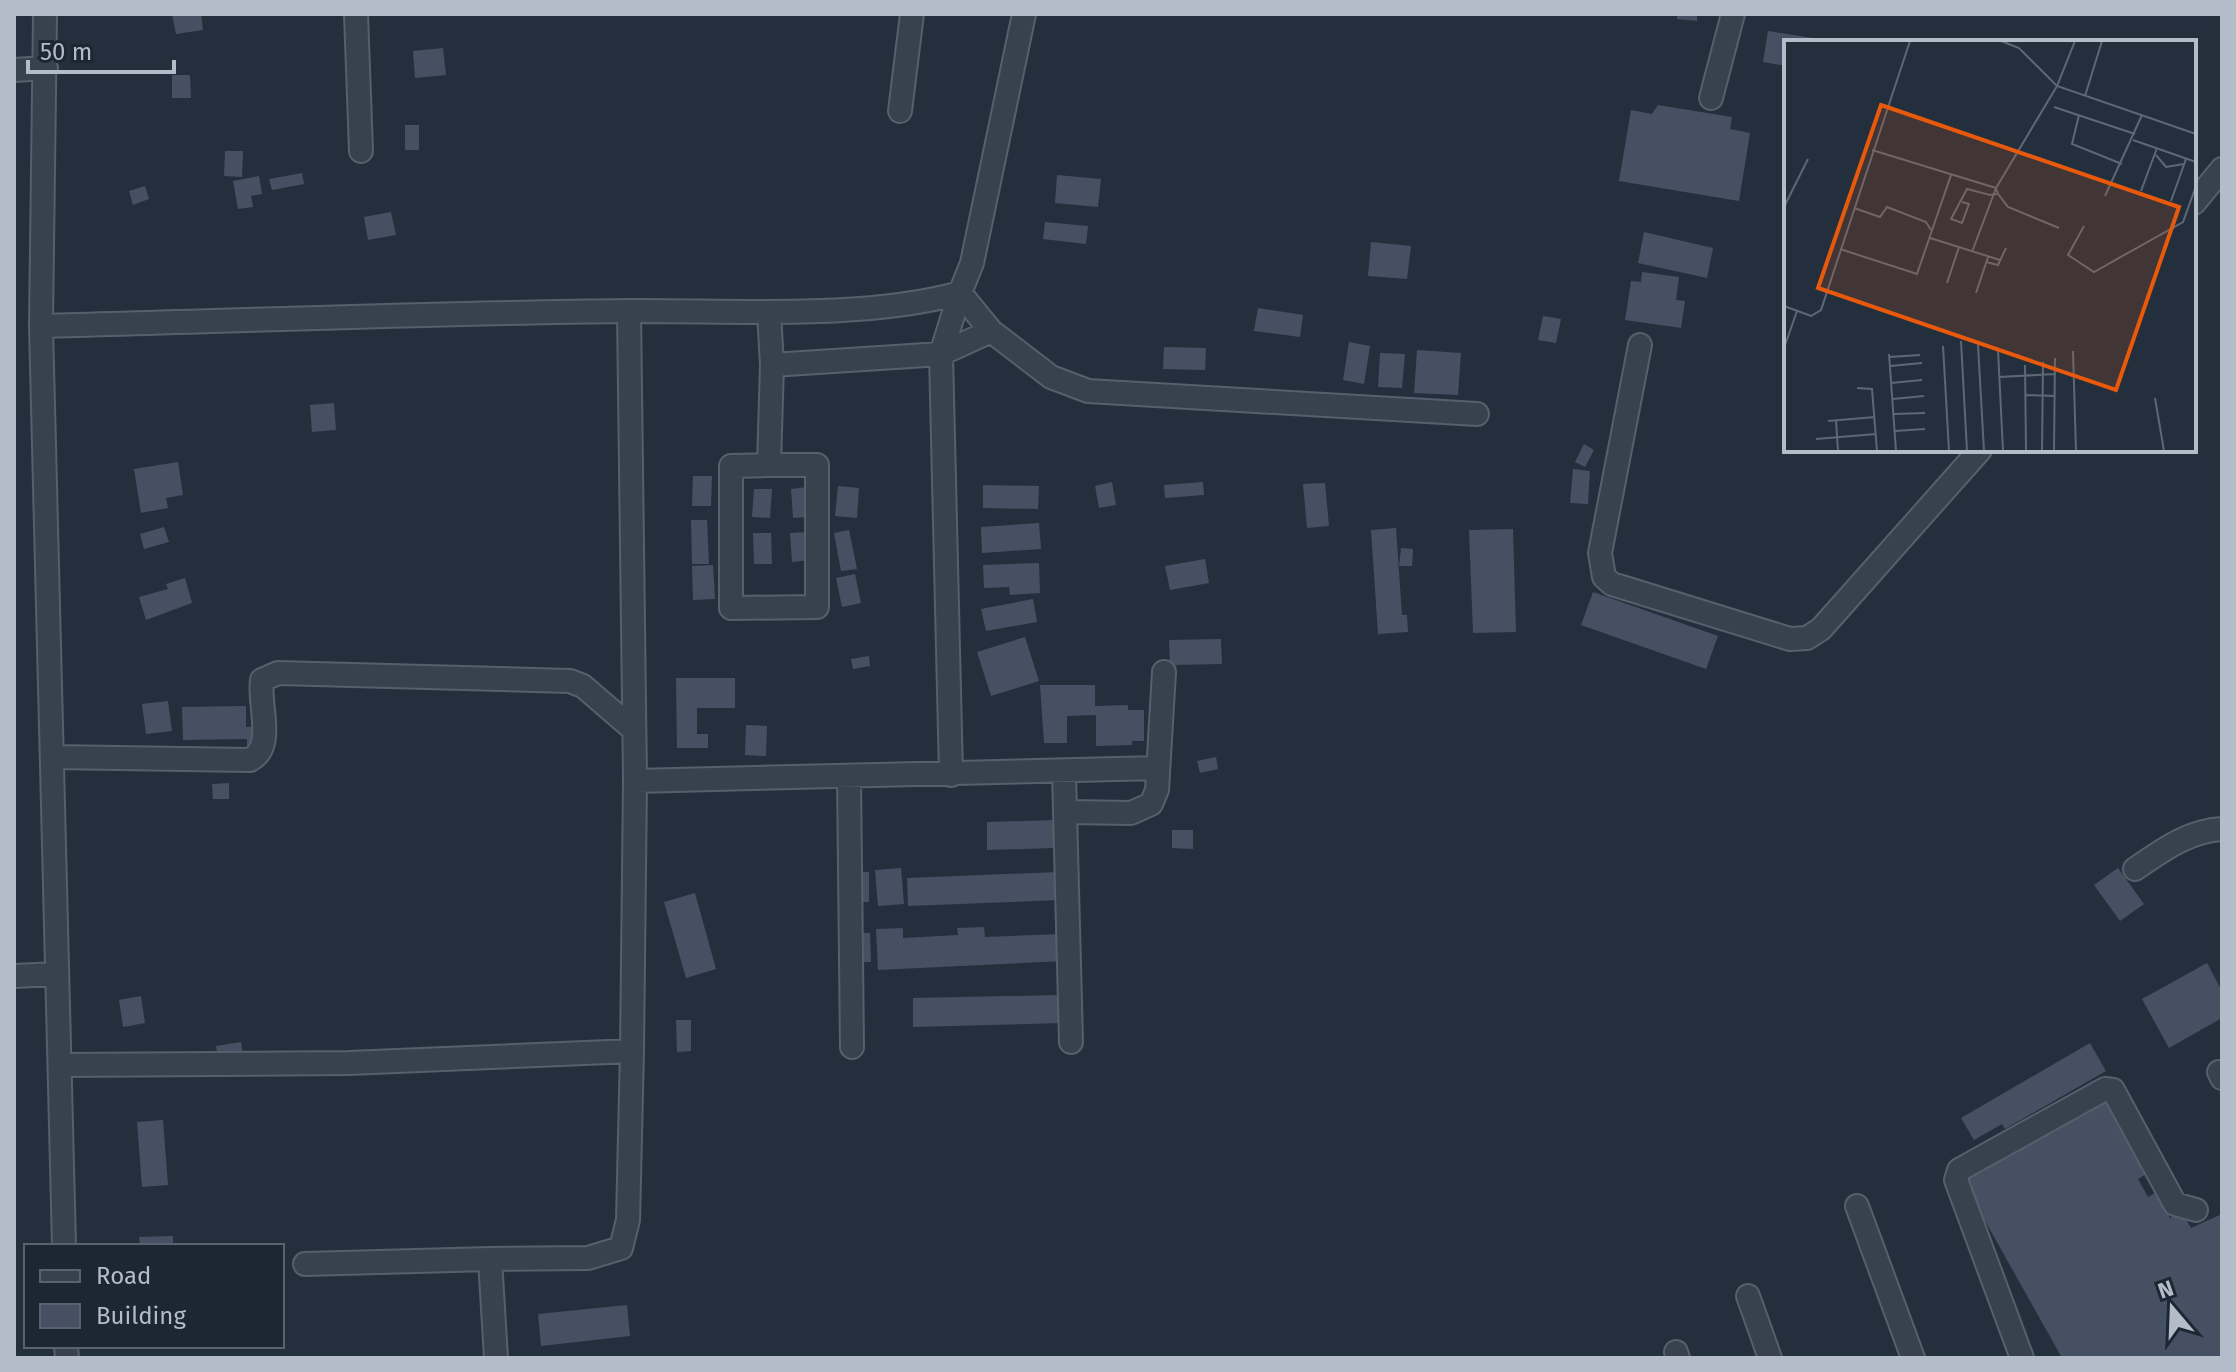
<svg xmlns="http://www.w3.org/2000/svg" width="2236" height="1372" font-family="'Fira Sans',sans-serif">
	<rect width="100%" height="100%" fill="#242f3e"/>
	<path fill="#455162" d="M 172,14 L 201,14 L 203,30 L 176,34 Z
		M 1677,14 L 1697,14 L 1697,21 L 1677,19 Z
		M 1768,31 L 1819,39 L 1818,42 L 1786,42 L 1786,66 L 1763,62 Z
		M 443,48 L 446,75 L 415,78 L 413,51 Z
		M 172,75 L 190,75 L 191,98 L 172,98 Z
		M 1658,105 L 1732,117 L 1730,129 L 1750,133 L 1739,201 L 1619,181 L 1631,110 L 1652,114 Z
		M 405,125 L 419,125 L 419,150 L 405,150 Z
		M 225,151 L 243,151 L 242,177 L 224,176 Z
		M 302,173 L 304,184 L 272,190 L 269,179 Z
		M 1057,175 L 1101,179 L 1098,207 L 1055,203 Z
		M 259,176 L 262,194 L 251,196 L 253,207 L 238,209 L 233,181 Z
		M 145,186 L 149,199 L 133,205 L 129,191 Z
		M 391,212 L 396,235 L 368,240 L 364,217 Z
		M 1045,222 L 1088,226 L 1086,244 L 1043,239 Z
		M 1644,232 L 1713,248 L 1707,278 L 1638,263 Z
		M 1371,242 L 1411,246 L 1407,279 L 1368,276 Z
		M 1642,272 L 1679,277 L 1676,300 L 1685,301 L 1681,328 L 1625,320 L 1631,281 L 1641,282 Z
		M 1258,308 L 1303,315 L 1300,337 L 1254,331 Z
		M 1543,316 L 1561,319 L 1556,343 L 1538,340 Z
		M 1349,342 L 1370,346 L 1364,384 L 1343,380 Z
		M 1164,347 L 1206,348 L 1205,370 L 1163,369 Z
		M 1417,350 L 1461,353 L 1458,395 L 1414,393 Z
		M 1380,353 L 1405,354 L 1402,388 L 1378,387 Z
		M 334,403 L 336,430 L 312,432 L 310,405 Z
		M 1584,444 L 1594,450 L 1585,467 L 1575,462 Z
		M 178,462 L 183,495 L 166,498 L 168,508 L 141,513 L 134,469 Z
		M 1573,469 L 1590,471 L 1588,504 L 1570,503 Z
		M 693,476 L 712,476 L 711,506 L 692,506 Z
		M 1112,482 L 1116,505 L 1099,508 L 1095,486 Z
		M 1203,482 L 1204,495 L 1165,498 L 1164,485 Z
		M 1325,483 L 1329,526 L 1307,528 L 1303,484 Z
		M 983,485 L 1039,486 L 1038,509 L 983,508 Z
		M 838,486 L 859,488 L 857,518 L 835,516 Z
		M 807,487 L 809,517 L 793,518 L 791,489 Z
		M 754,489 L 772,489 L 770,518 L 752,517 Z
		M 691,520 L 707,520 L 709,564 L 692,564 Z
		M 1039,523 L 1041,549 L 982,553 L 981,527 Z
		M 164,527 L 169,542 L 144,549 L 140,534 Z
		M 1396,528 L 1402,615 L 1407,615 L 1408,632 L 1378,634 L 1371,530 Z
		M 1513,529 L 1516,632 L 1473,633 L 1469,530 Z
		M 849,530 L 857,569 L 841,571 L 834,533 Z
		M 808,532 L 810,560 L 792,562 L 790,533 Z
		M 753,533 L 771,533 L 772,564 L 754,564 Z
		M 1401,548 L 1413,549 L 1412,566 L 1399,566 Z
		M 1205,559 L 1209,583 L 1170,590 L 1165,566 Z
		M 1039,563 L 1040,593 L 1010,595 L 1009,587 L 984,588 L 983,565 Z
		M 713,565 L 715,599 L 693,600 L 692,566 Z
		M 855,574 L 861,603 L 842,607 L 836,578 Z
		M 185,578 L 192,603 L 146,620 L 139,597 L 168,589 L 166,584 Z
		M 1593,592 L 1718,636 L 1706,669 L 1581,625 Z
		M 1033,599 L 1037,622 L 986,631 L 981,609 Z
		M 1025,637 L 1039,681 L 991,696 L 977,652 Z
		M 1221,639 L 1222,664 L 1170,665 L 1169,640 Z
		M 869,656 L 870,666 L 853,669 L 851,659 Z
		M 676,678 L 735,678 L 735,708 L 697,708 L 697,734 L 708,734 L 708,748 L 677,748 Z
		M 1040,685 L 1095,685 L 1095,706 L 1128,705 L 1128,710 L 1144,710 L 1144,741 L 1132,741 L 1132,745 L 1096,746 L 1096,715 L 1067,716 L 1067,743 L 1044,743 Z
		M 168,701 L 172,731 L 146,734 L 142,704 Z
		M 246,706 L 246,727 L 259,726 L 259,748 L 247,748 L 247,739 L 183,740 L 182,707 Z
		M 746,725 L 767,726 L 766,756 L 745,755 Z
		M 1216,757 L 1218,769 L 1200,773 L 1197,761 Z
		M 229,783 L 229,799 L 213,799 L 212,784 Z
		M 1054,820 L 1054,848 L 987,850 L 987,822 Z
		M 1172,830 L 1193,830 L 1193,849 L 1172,848 Z
		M 901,868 L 904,904 L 878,906 L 875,870 Z
		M 2118,868 L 2144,904 L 2120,921 L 2094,885 Z
		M 860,872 L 869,872 L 869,902 L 861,902 Z
		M 1058,872 L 1059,900 L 908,906 L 907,878 Z
		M 695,893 L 716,969 L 686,978 L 664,902 Z
		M 984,927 L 985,937 L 1061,934 L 1062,961 L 878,970 L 876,929 L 903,928 L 903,938 L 958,935 L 957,928 Z
		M 861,933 L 870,933 L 871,962 L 861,962 Z
		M 2207,963 L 2222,991 L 2222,1018 L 2169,1048 L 2142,999 Z
		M 1061,995 L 1062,1023 L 913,1027 L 913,998 Z
		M 141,996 L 145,1023 L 123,1027 L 119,1000 Z
		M 676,1020 L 691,1020 L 691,1051 L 677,1052 Z
		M 241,1042 L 243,1054 L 218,1057 L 216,1046 Z
		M 2090,1043 L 2106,1071 L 2005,1129 L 2002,1124 L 1974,1140 L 1961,1118 Z
		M 2110,1095 L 2148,1173 L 2138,1179 L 2148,1197 L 2155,1193 L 2170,1218 L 2181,1211 L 2191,1228 L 2222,1214 L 2222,1358 L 2062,1358 L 1961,1178 Z
		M 163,1120 L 168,1185 L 142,1187 L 137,1122 Z
		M 173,1236 L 173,1246 L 140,1246 L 139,1237 Z
		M 627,1305 L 630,1336 L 541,1346 L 538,1314 Z"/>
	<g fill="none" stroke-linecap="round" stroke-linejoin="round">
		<g stroke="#565f6c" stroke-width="26">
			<path id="minor" d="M 45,14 L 41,326 L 64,1246
				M 356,14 L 361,151
				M 14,70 L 46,68
				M 1711,98 L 1733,14
				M 900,111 L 912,14
				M 2194,203 L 2222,169
				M 769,312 L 772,365
				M 41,326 C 237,321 433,313 628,311 C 732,310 861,320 960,293 L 972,263 L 1024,14
				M 991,331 L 1051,377 L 1088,391 L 1477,414
				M 1640,345 L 1600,553 L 1604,577 L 1612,584 L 1790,639 L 1807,638 L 1821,629 L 1980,450
				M 769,465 L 817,465 L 817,607 L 731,608 L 731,466 L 769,465 L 772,365 L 941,354 L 991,331 L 960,293
				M 52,757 L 250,760 C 276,747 258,704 262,680 L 278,673 L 570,681 L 583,686 L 634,730
				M 1064,773 L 1071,1042
				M 951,775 L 941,354 L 960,293
				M 849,777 L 852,1047
				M 635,781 L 1157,768
				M 1068,812 L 1131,813 L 1151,804 L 1157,790 L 1164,672
				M 2135,869 C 2163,850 2188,831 2222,829
				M 14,976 L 57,974
				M 60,1065 L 349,1063 L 632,1051 L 635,781 L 629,311
				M 2219,1072 L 2222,1078
				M 1857,1206 L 1913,1358
				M 490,1259 L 588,1258 L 621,1248 L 628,1220 L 632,1051
				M 305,1264 L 490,1259 L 496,1358
				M 1748,1296 L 1770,1358
				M 66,1346 L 67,1358
				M 1676,1352 L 1678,1358
				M 2022,1358 L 1956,1180 L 1959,1170 L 2105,1089 L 2113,1090 L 2175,1204 L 2196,1210"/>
		</g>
		<use href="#minor" stroke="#38414e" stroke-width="22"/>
	</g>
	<g transform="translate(1784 40)">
		<rect width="412" height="412" fill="#242f3e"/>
		<path fill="none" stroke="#5e6776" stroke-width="2" d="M 217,1 L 235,8 L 273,46 L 412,94M 301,56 L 318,1M 270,67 L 351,94M 295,75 L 288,104 L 338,124M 349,100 L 412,122M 88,110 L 212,148 L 273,46 L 291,1M 372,115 L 382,127 L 400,124M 357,151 L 373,108M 214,154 L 224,167 L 275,188M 321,156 L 358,75M 387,161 L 402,119M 178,162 L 185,164 L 178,183 L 167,179 L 183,149 L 206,155 L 214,154 L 212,148M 0,167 L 24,119M 70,168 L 96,177 L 103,167 L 142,182 L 147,190M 300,186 L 284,215 L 310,232 L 399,182 L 412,146M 146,198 L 216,220M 56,209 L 133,234 L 167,135M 188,212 L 212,148M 202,222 L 214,225 L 222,208M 163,243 L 175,207M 192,253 L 204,217M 0,266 L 27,276 L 37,270 L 126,1M 177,301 L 183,411M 194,305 L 200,411M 159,306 L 165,411M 0,308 L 13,271M 214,310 L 219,411M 289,311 L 292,411M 105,314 L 112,411M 105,317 L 136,315M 241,325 L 242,411M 106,326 L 138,323M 215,337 L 271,334M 107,343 L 138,340M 73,348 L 88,349 L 93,411M 241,355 L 271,356M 371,358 L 380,411M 109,359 L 140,356M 110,374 L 141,373M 52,380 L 54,411M 44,381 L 91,377M 111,391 L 141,389M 32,399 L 92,394M 258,411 L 259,322M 270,411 L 271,318"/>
		<path fill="#e8590c" fill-opacity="0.15" stroke="#e8590c" stroke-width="4" d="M 97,65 L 395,167 L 332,350 L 34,248 Z"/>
		<rect width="412" height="412" fill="none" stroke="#b4bcc9" stroke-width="4"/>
	</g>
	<rect width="2236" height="1372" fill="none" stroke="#b4bcc9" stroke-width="32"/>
	<rect x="24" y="1244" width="260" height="104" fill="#1d2633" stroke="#59626f" stroke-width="2"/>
	<rect x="40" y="1270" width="40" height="12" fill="#38414e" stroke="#59626f" stroke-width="2"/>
	<text x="96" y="1284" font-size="24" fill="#b4bcc9">Road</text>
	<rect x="40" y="1304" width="40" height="24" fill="#455162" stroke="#59626f" stroke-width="2"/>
	<text x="96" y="1324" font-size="24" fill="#b4bcc9">Building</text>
	<g transform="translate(2172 1308) rotate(341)" stroke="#1d2633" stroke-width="6" paint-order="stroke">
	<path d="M0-6L14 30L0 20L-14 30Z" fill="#b4bcc9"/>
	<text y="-12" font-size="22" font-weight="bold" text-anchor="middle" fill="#b4bcc9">N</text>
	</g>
	<path d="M28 60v12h146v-12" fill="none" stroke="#b4bcc9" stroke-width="4"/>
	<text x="40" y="60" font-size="24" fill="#b4bcc9" stroke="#1d2633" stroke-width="6" paint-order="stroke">50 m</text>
</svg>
